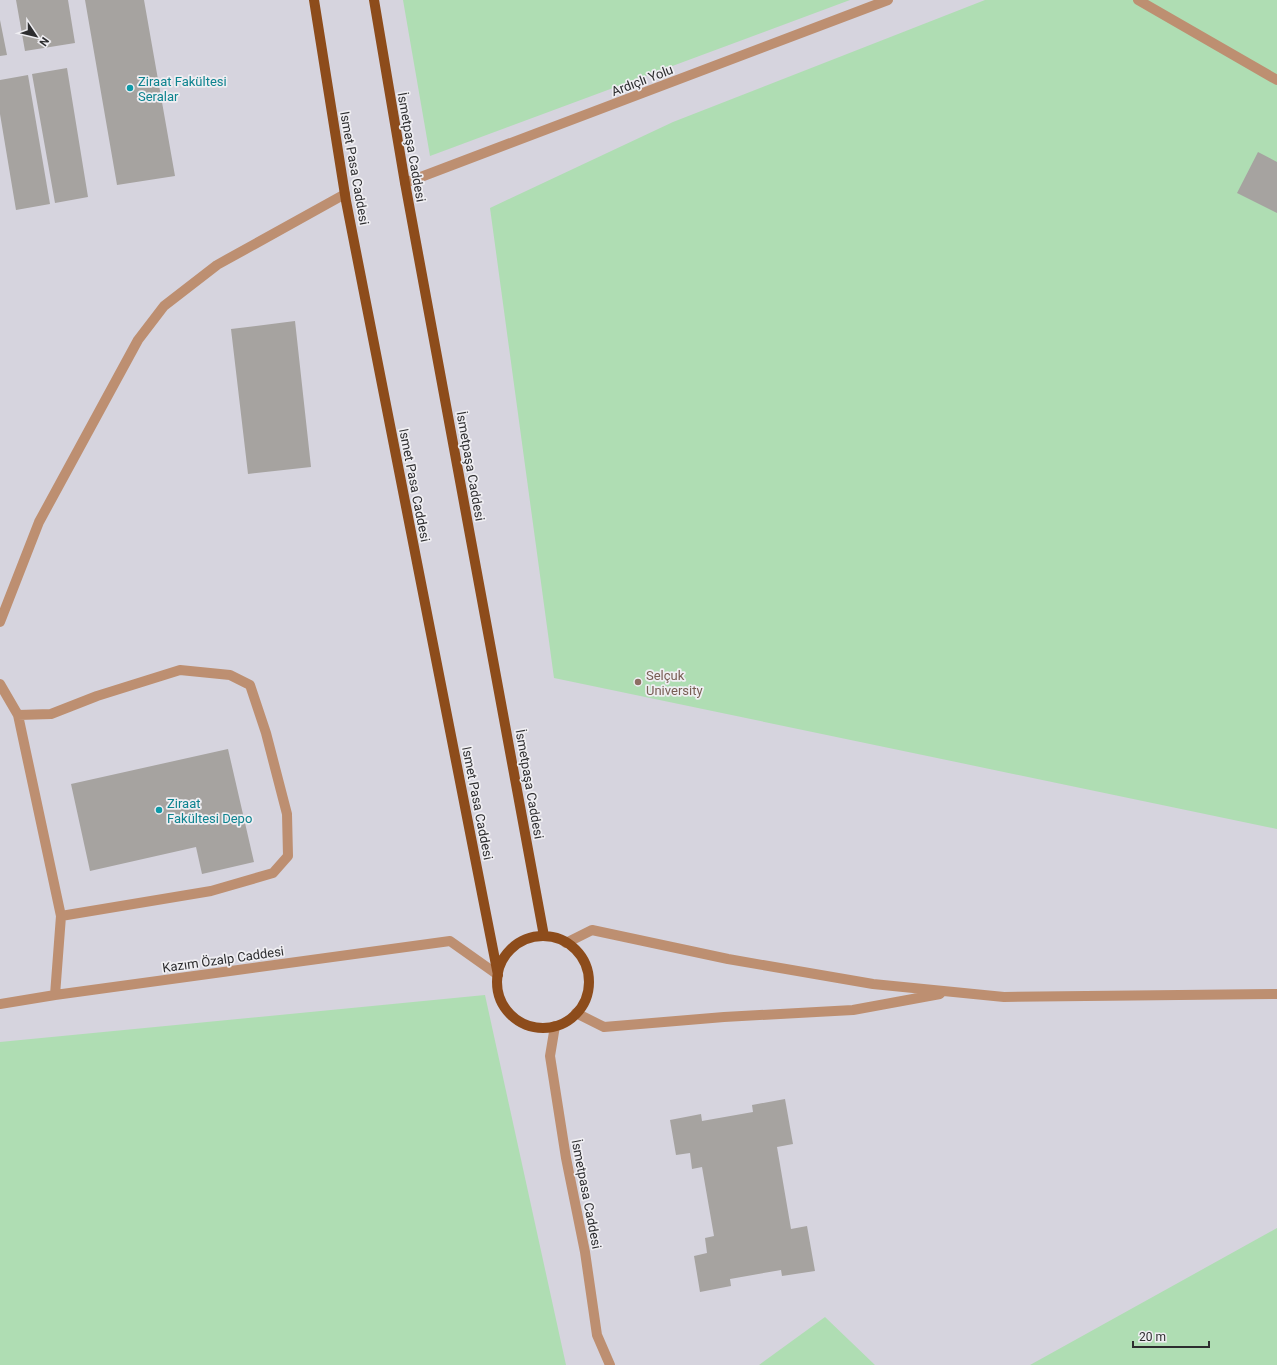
<svg xmlns="http://www.w3.org/2000/svg" width="1277" height="1365" font-family="Roboto,sans-serif">
	<rect width="100%" height="100%" fill="#e2e1e5"/>
	<path fill="#d6d4de" d="M 0,0 L 1277,0 L 1277,1365 L 0,1365 Z"/>
	<path fill="#afddb3" d="M 403,0 L 850,0 L 430,156 Z
		M 985,0 L 1277,0 L 1277,829 L 554,678 L 490,208 L 673,122 Z
		M 485,995 L 566,1365 L 0,1365 L 0,1042 Z
		M 1277,1228 L 1277,1365 L 1030,1365 Z
		M 825,1317 L 875,1365 L 759,1365 Z"/>
	<path fill="#a6a3a0" d="M 16,0 L 68,0 L 75,43 L 25,51 Z
		M 85,0 L 144,0 L 175,176 L 117,185 Z
		M 0,20 L 7,55 L 0,56 Z
		M 67,68 L 88,197 L 55,203 L 32,74 Z
		M 28,75 L 50,204 L 16,210 L 0,114 L 0,80 Z
		M 1258,152 L 1277,162 L 1277,213 L 1237,193 Z
		M 295,321 L 311,467 L 248,474 L 231,329 Z
		M 228,749 L 254,862 L 202,874 L 196,847 L 90,871 L 71,784 Z
		M 785,1099 L 793,1144 L 777,1147 L 791,1229 L 807,1226 L 815,1271 L 782,1276 L 781,1270 L 730,1279 L 731,1286 L 700,1292 L 694,1256 L 707,1253 L 705,1238 L 714,1236 L 702,1167 L 692,1169 L 690,1153 L 676,1155 L 670,1120 L 701,1114 L 702,1121 L 753,1112 L 752,1105 Z"/>
	<g fill="none" stroke-linecap="round" stroke-linejoin="round">
		<path stroke="#bd8f71" stroke-width="10" d="M 1138,0 L 1277,80
			M 405,183 L 888,0
			M 0,622 L 39,522 L 138,340 L 164,306 L 217,265 L 345,194
			M 0,684 L 18,715 L 61,916 L 55,995
			M 18,715 L 51,714 L 97,696 L 180,670 L 230,675 L 250,685 L 266,733 L 287,814 L 288,856 L 273,873 L 211,891 L 61,916
			M 566,943 L 592,930 L 728,959 L 873,984 L 1004,997 L 1277,994
			M 0,1004 L 55,995 L 450,941 L 498,975
			M 576,1013 L 604,1027 L 724,1017 L 853,1010 L 940,994
			M 555,1026 L 550,1056 L 566,1158 L 585,1252 L 597,1335 L 610,1365"/>
		<path stroke="#8d4c1b" stroke-width="10" d="M 314,0 L 346,201 L 498,975
			M 374,0 L 405,183 L 544,936
			M497 982a46 46 0 1 1 92 0a46 46 0 1 1-92 0Z"/>
	</g>
	<g fill="#0f9aa8" stroke="#efeef2" stroke-width="1.5">
		<circle cx="130" cy="88" r="4"/>
		<circle cx="159" cy="810" r="4"/>
	</g>
	<circle fill="#8d6e63" stroke="#efeef2" stroke-width="1.5" cx="638" cy="682" r="4"/>
	<g text-anchor="middle" stroke-width="3.5" stroke-linejoin="round" paint-order="stroke">
		<g font-size="13" fill="#2d2d2f" stroke="#efeef2">
			<text transform="translate(642 80) rotate(-21)" y="5">Ardıçlı Yolu</text>
			<text transform="translate(412 147) rotate(80)" y="5">İsmetpaşa Caddesi</text>
			<text transform="translate(355 168) rotate(80)" y="5">Ismet Pasa Caddesi</text>
			<text transform="translate(471 466) rotate(80)" y="5">İsmetpaşa Caddesi</text>
			<text transform="translate(415 485) rotate(79)" y="5">Ismet Pasa Caddesi</text>
			<text transform="translate(530 784) rotate(80)" y="5">İsmetpaşa Caddesi</text>
			<text transform="translate(478 803) rotate(79)" y="5">Ismet Pasa Caddesi</text>
			<text transform="translate(223 959) rotate(-8)" y="5">Kazım Özalp Caddesi</text>
			<text transform="translate(587 1194) rotate(79)" y="5">İsmetpasa Caddesi</text>
		</g>
		<g font-size="13" fill="#0d838f" stroke="#efeef2" text-anchor="start">
			<text x="138" y="86">Ziraat Fakültesi<tspan x="138" dy="15">Seralar</tspan></text>
			<text x="167" y="808">Ziraat<tspan x="167" dy="15">Fakültesi Depo</tspan></text>
		</g>
		<g font-size="13" fill="#785e54" stroke="#efeef2" text-anchor="start">
			<text x="646" y="680">Selçuk<tspan x="646" dy="15">University</tspan></text>
		</g>
	</g>
	<g transform="translate(36 36) rotate(125)" stroke="#efeef2" stroke-width="3" paint-order="stroke">
	<path d="M0-3L7 15L0 10L-7 15Z" fill="#2d2d2f"/>
	<text y="-6" font-size="11" font-weight="bold" text-anchor="middle" fill="#2d2d2f">N</text>
	</g>
	<path d="M1133 1341v6h76v-6" fill="none" stroke="#2d2d2f" stroke-width="2"/>
	<text x="1139" y="1341" font-size="12" fill="#2d2d2f" stroke="#efeef2" stroke-width="3" paint-order="stroke">20 m</text>
</svg>
